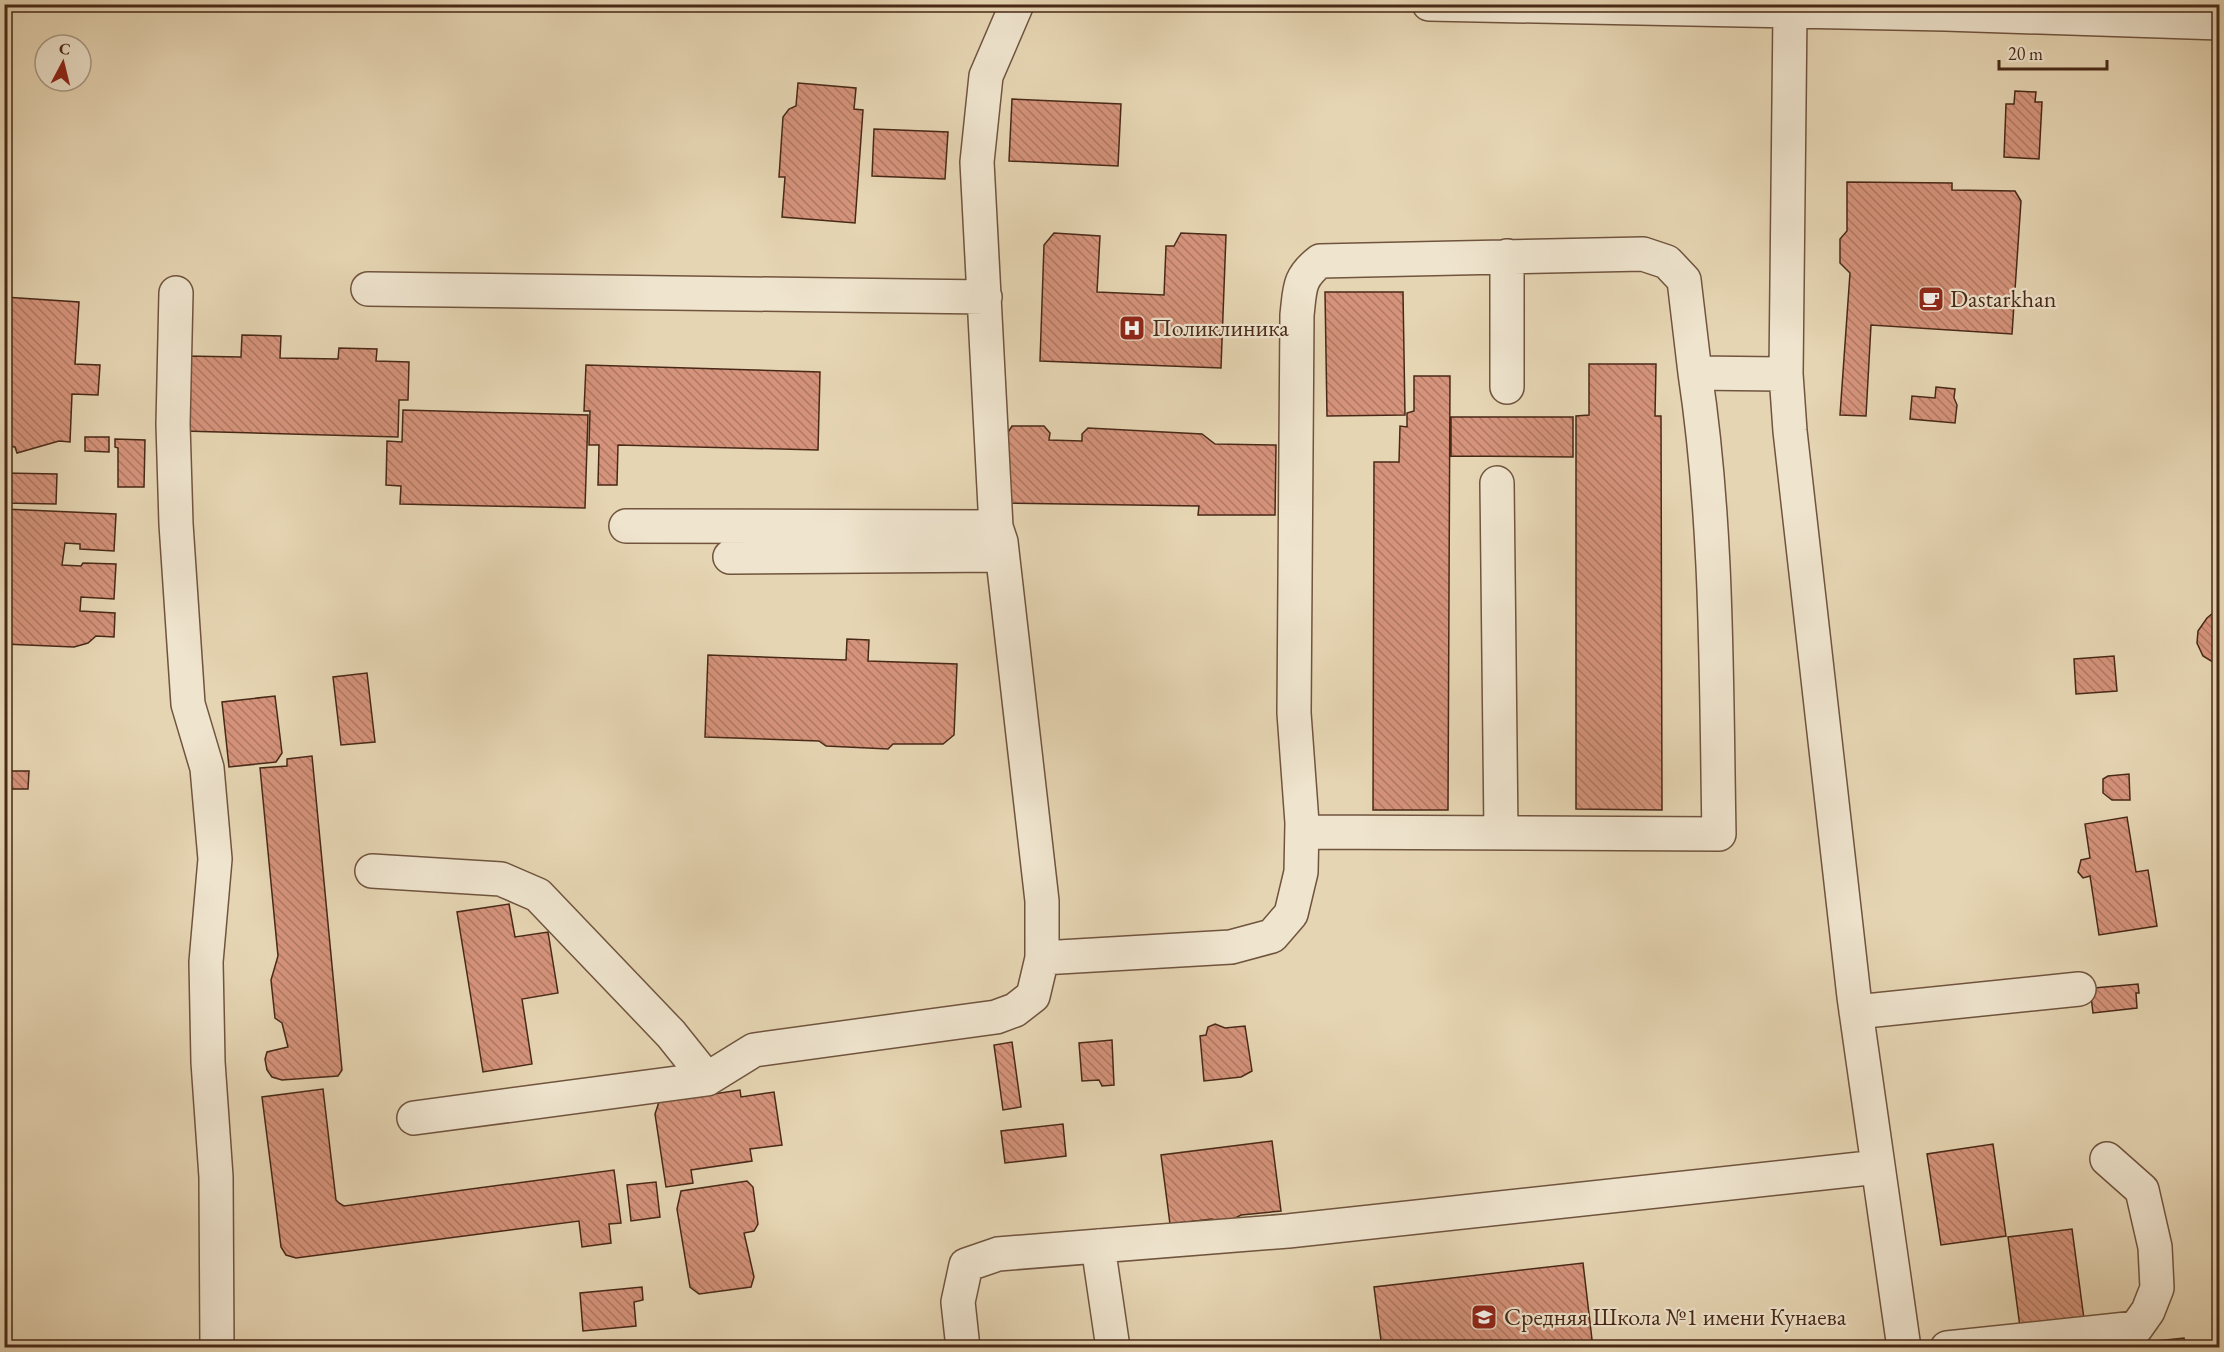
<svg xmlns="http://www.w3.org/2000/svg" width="2224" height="1352" font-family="'EB Garamond',serif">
	<defs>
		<pattern id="building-back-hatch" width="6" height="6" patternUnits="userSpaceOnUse" patternTransform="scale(1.5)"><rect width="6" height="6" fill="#d5937b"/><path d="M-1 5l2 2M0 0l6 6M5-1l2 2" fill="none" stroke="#af7864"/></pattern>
	</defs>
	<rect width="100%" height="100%" fill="#e6d5b3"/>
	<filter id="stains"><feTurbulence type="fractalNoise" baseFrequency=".00333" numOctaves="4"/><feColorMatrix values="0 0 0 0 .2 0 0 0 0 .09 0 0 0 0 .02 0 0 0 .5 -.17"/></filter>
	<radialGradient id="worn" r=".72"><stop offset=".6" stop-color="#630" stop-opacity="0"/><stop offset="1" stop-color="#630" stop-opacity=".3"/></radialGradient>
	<path fill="url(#building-back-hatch)" stroke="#482917" stroke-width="1.5" d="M 798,83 L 856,88 L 854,109 L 863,110 L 855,223 L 782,217 L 785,177 L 779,177 L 783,117 L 789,109 L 796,106 Z
		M 2015,91 L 2036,92 L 2035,102 L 2042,102 L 2039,159 L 2004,157 L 2006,104 L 2014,104 Z
		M 1012,99 L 1121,104 L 1118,166 L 1009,161 Z
		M 874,129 L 948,132 L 945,179 L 872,176 Z
		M 1847,182 L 1952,183 L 1952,190 L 2015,191 L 2021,201 L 2012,334 L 1871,325 L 1866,416 L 1840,415 L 1850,273 L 1840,263 L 1840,239 L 1847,231 Z
		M 1054,233 L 1100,236 L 1097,292 L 1164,295 L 1166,246 L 1174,246 L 1181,233 L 1226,235 L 1221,368 L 1040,361 L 1044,245 Z
		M 1325,292 L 1403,292 L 1405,415 L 1327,416 Z
		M 4,297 L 79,302 L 75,364 L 100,365 L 98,395 L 72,394 L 70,442 L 59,441 L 17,453 L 15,447 L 4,446 Z
		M 242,335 L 281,336 L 280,358 L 338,359 L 339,348 L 377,349 L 376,361 L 409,362 L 408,400 L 399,400 L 398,437 L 183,431 L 186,356 L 241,357 Z
		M 1589,364 L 1656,364 L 1655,416 L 1661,416 L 1662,810 L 1576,809 L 1576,416 L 1589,415 Z
		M 586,365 L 820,372 L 818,450 L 618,445 L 617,485 L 598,485 L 599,445 L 589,445 L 590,411 L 584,411 Z
		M 1414,376 L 1450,376 L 1448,810 L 1373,810 L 1374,462 L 1399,462 L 1400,426 L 1407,427 L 1407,413 L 1414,411 Z
		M 1936,387 L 1955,389 L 1954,398 L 1957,405 L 1955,423 L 1910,419 L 1912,396 L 1935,398 Z
		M 403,410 L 588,415 L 585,508 L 400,504 L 401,486 L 386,485 L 387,441 L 402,442 Z
		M 1451,417 L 1573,417 L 1573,457 L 1451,456 Z
		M 1012,426 L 1044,426 L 1050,433 L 1049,440 L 1082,441 L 1082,434 L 1088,428 L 1202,434 L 1215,444 L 1276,445 L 1275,515 L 1198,515 L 1199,506 L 1006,503 L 1007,434 Z
		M 85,437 L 109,437 L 109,452 L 85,451 Z
		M 115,439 L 145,440 L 144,487 L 118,487 L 118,448 L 115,447 Z
		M 4,473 L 57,474 L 56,504 L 4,503 Z
		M 4,509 L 116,514 L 114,551 L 80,549 L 80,544 L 65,543 L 62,565 L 81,566 L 83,563 L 116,564 L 114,599 L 81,597 L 80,611 L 115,613 L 114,637 L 96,636 L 88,643 L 74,647 L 4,644 Z
		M 2218,609 L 2220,609 L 2220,689 L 2213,662 L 2203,656 L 2197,643 L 2198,631 L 2207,618 Z
		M 847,639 L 869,640 L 868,661 L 957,664 L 954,735 L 943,744 L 893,744 L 888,749 L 826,746 L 819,741 L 705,737 L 708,655 L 846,660 Z
		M 2114,656 L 2117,691 L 2076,694 L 2074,659 Z
		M 367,673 L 375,742 L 341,745 L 333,677 Z
		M 275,696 L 282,753 L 276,762 L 229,767 L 222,702 Z
		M 312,756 L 342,1070 L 338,1076 L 282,1080 L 272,1077 L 267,1070 L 265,1059 L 267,1052 L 288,1047 L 282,1023 L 275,1018 L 271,980 L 278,956 L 260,768 L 287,766 L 287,759 Z
		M 4,771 L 29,771 L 28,789 L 4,789 Z
		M 2129,774 L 2130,800 L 2112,800 L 2103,793 L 2103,779 L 2108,776 Z
		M 2127,817 L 2136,872 L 2148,870 L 2157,926 L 2099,935 L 2090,876 L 2083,878 L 2078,872 L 2081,860 L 2090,858 L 2085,824 Z
		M 509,904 L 515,937 L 548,932 L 558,993 L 522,999 L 532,1064 L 483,1072 L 457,912 Z
		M 2138,984 L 2139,993 L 2136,993 L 2137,1008 L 2093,1013 L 2091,996 L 2094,988 Z
		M 1215,1024 L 1225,1028 L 1245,1026 L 1252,1071 L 1241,1077 L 1204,1081 L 1200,1036 L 1206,1035 L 1208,1027 Z
		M 1112,1040 L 1114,1085 L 1102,1086 L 1099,1080 L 1082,1081 L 1079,1043 Z
		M 1012,1042 L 1021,1107 L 1003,1110 L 994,1045 Z
		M 323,1089 L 336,1200 L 339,1203 L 344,1206 L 614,1170 L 621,1223 L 609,1224 L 611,1243 L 582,1247 L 579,1221 L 296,1258 L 286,1255 L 281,1247 L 262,1097 Z
		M 740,1090 L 741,1097 L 774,1092 L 782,1145 L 750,1149 L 752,1161 L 691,1170 L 693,1183 L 666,1187 L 655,1114 L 659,1102 Z
		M 1063,1124 L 1066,1156 L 1005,1163 L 1001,1131 Z
		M 1272,1141 L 1281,1211 L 1241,1215 L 1222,1225 L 1212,1219 L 1170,1224 L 1161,1155 Z
		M 1993,1144 L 2006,1236 L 1941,1245 L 1927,1154 Z
		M 747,1181 L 753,1187 L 758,1224 L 754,1231 L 744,1233 L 754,1277 L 751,1287 L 699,1294 L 690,1287 L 677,1209 L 681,1191 Z
		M 656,1182 L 660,1217 L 631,1221 L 627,1185 Z
		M 2072,1229 L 2084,1319 L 2020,1327 L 2008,1237 Z
		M 1583,1263 L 1593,1348 L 1382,1348 L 1374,1287 Z
		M 642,1287 L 643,1300 L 634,1302 L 636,1326 L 583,1331 L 580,1293 Z
		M 2184,1338 L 2185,1348 L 2137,1348 L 2137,1343 Z"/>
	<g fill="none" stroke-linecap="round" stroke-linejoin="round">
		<g stroke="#70543e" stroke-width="36">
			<path id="minor" d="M 1429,4 L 1945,14 L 2220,23
				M 1790,11 L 1786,374 L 1790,431 L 1854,997 L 1904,1348
				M 1507,256 L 1507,387
				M 368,289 L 985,297
				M 176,293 L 173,424 L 176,524 L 188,704 L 207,768 L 215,859 L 206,962 L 208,1062 L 216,1177 L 217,1348
				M 1497,483 L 1501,833
				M 626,526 L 996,527
				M 730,557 L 1002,555
				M 1302,832 L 1719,834 C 1716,680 1718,525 1695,373
				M 372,871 L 501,879 L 538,895 L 671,1034 L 707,1079
				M 1042,958 L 1231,947 L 1272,936 L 1291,914 L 1301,872 L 1302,823 L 1294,713 L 1297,315 C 1300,289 1298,278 1320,261 L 1643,254 L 1667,262 L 1684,280 L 1695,373 L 1786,374
				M 1856,1012 L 2079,989
				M 414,1118 L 707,1079 L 754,1050 L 996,1017 L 1015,1010 L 1033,996 L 1042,958 L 1042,901 L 1001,542 L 996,527 L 977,162 L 986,76 L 1017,4
				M 1098,1246 L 1113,1348
				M 963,1348 L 958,1302 L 966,1265 L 998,1254 L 1288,1231 L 1878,1167
				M 1947,1348 L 2136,1328 L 2148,1311 L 2157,1288 L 2155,1247 L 2142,1190 L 2107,1159"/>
		</g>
		<use href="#minor" stroke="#efe4ce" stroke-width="33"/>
	</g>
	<defs>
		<g id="cafe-square" transform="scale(1.35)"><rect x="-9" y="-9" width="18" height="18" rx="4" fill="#8f2418" stroke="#efe4ce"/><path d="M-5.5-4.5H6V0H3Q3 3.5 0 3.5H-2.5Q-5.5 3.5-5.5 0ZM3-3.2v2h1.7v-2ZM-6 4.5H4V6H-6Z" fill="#fff"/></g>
		<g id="hospital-square" transform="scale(1.35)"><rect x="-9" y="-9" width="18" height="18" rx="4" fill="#8f2418" stroke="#efe4ce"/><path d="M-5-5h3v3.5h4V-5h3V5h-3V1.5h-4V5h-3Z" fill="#fff"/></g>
		<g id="school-square" transform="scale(1.35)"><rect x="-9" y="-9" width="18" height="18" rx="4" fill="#8f2418" stroke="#efe4ce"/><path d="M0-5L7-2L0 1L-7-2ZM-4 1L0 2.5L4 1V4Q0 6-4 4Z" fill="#fff"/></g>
	</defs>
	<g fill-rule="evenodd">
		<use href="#cafe-square" x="1931" y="299"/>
		<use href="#hospital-square" x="1132" y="328"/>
		<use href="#school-square" x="1484" y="1317"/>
	</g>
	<g text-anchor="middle" stroke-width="4.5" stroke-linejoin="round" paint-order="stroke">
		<g font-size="24" fill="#482917" stroke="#efe4ce" text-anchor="start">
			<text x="1950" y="307">Dastarkhan</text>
			<text x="1152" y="336">Поликлиника</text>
			<text x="1504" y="1325">Средняя Школа №1 имени Кунаева</text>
		</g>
	</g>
	<rect width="2224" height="1352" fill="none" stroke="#e6d5b3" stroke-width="24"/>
	<rect x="6" y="6" width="2212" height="1340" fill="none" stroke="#482917" stroke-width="3"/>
	<rect x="12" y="12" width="2200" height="1328" fill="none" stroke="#482917" stroke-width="1.5"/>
	<g transform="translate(63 63) rotate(7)"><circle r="28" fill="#efe4ce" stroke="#ac9985" stroke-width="1.5"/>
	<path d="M0-4.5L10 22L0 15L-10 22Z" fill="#8f2418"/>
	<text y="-9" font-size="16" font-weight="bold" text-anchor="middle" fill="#482917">С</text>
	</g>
	<path d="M1999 60v9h108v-9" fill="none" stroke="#482917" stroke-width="3"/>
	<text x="2008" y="60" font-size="18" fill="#482917" stroke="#efe4ce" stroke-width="4.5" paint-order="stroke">20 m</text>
	<rect width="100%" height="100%" filter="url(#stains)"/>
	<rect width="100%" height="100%" fill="url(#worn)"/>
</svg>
